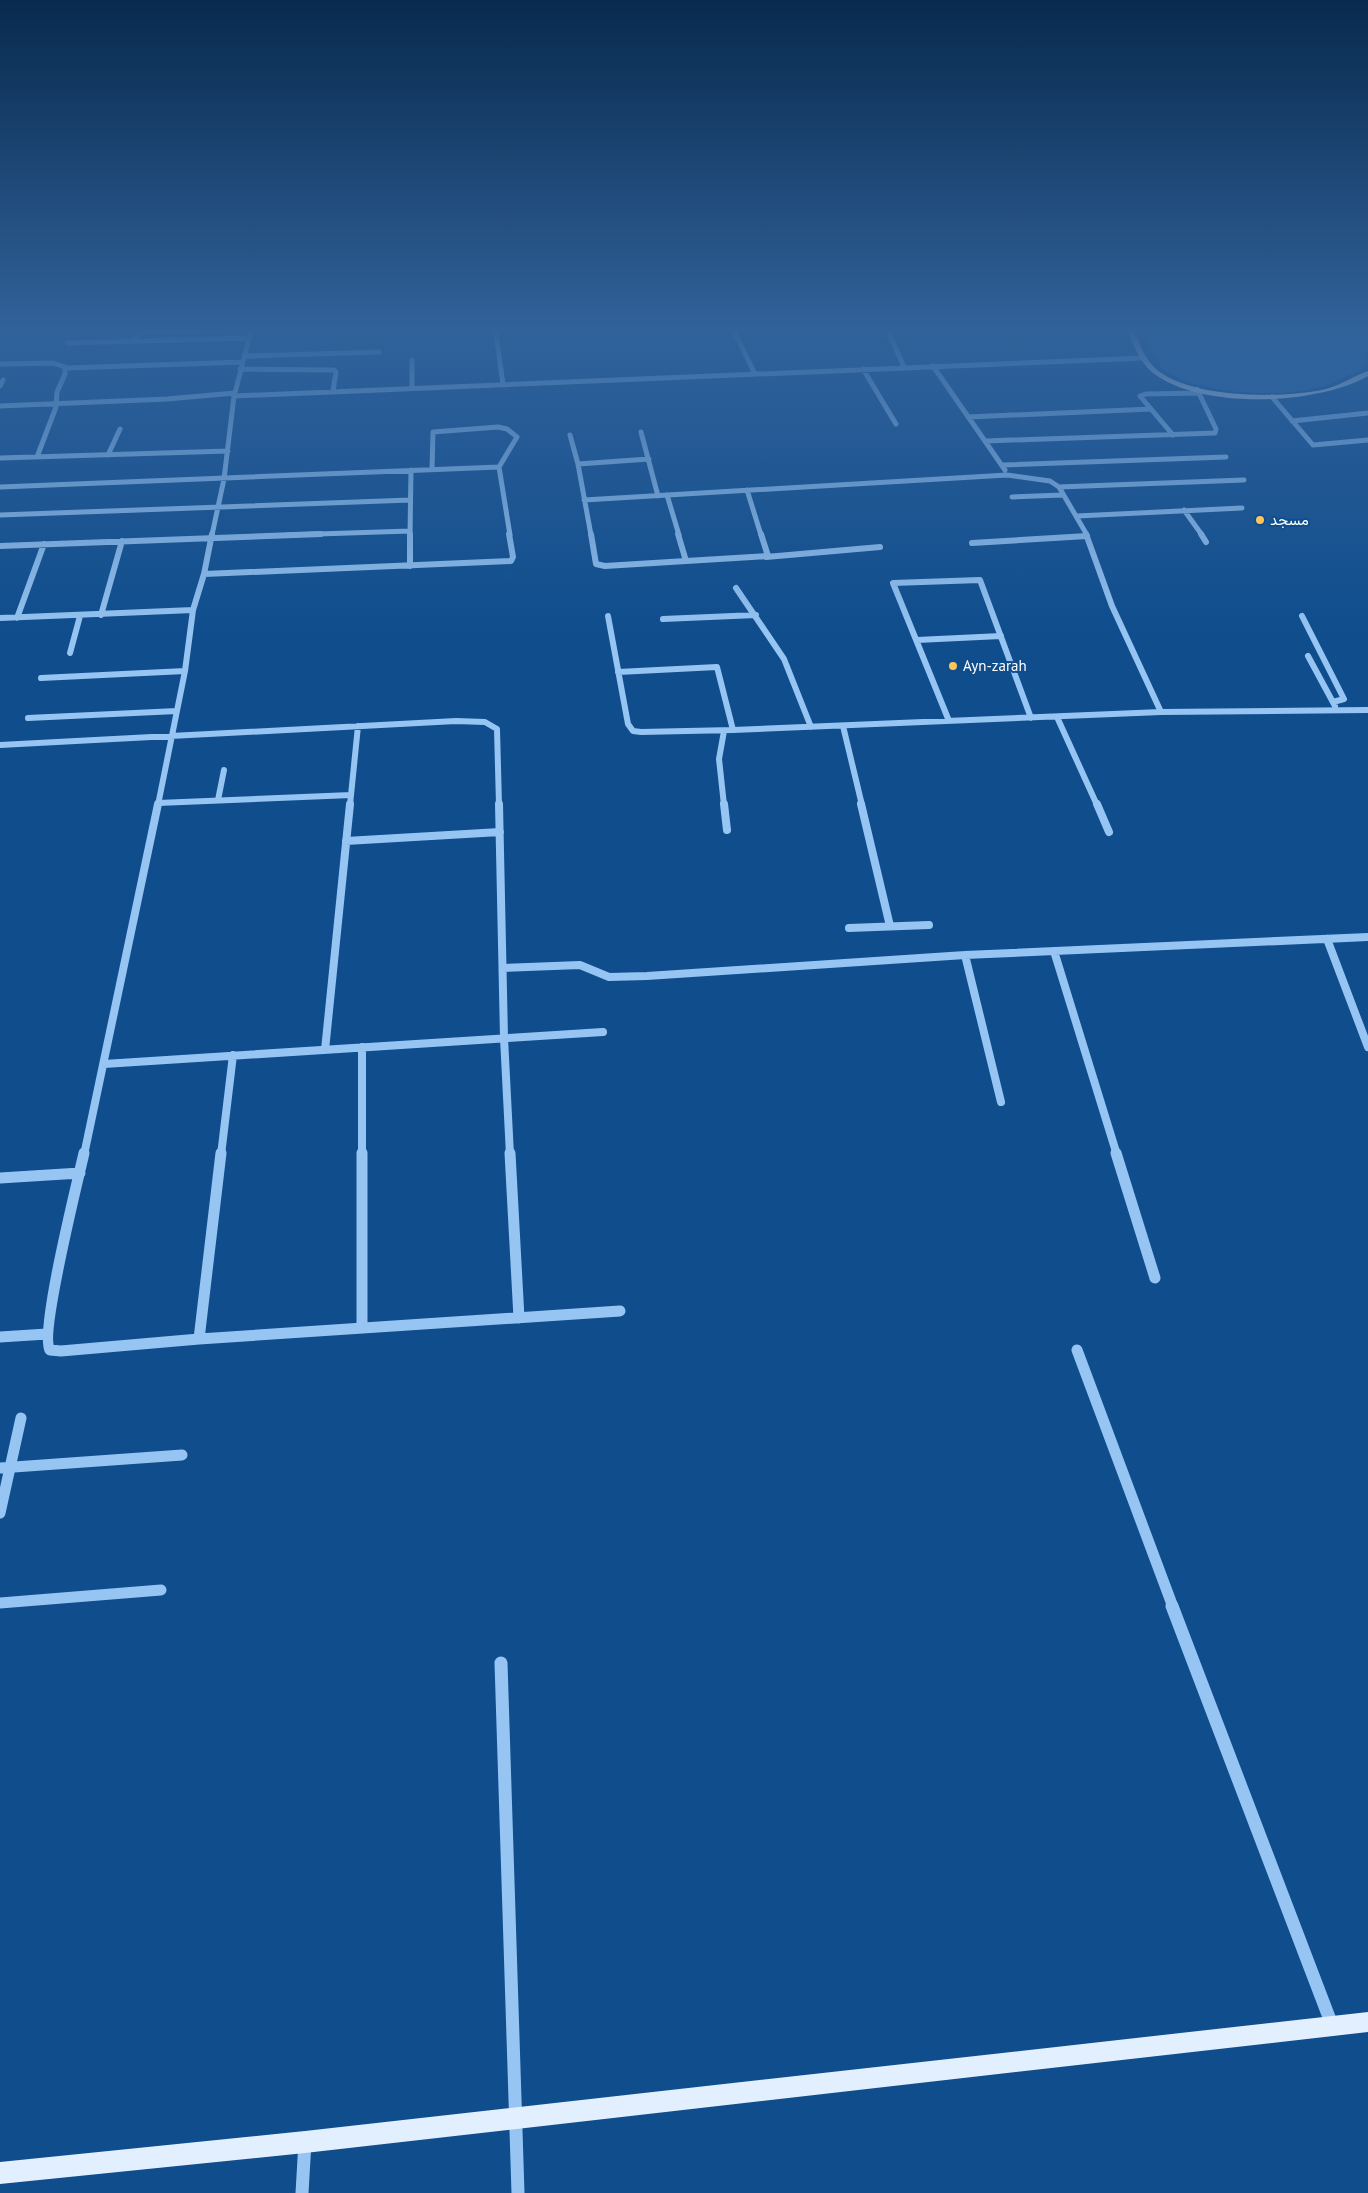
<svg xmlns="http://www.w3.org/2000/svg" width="1368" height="2193" font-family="'PT Sans',Vazirmatn,sans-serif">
	<rect width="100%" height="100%" fill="#0f4d8d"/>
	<path fill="#1d65ab" d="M 1140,327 L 1368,327 C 1368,339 1368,358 1363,368 C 1359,372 1351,374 1346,376 C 1339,380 1332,384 1325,386 C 1284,399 1196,395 1161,368 Z"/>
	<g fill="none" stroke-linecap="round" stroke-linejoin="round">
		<path stroke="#96c5f3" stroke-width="5" d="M 495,327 L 503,384
			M 732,327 L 755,374
			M 886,327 L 904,367
			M 133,342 L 138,334 L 144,332 L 251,329
			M 67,343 L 249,338
			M 244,356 L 379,352
			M 412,360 L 412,387
			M 0,364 L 53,363 L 65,367 L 65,374 L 57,392 L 56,407 L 37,457
			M 933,366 L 1005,470
			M 66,368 L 243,362
			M 240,369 L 334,370 L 336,372 L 333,391
			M 863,369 L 896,424
			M 0,386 L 3,380
			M 235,393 L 250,334
			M 1272,397 L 1313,445 L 1368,440
			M 0,406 L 167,399 L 235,393 L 234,396 L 1143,358
			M 968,417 L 1151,409
			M 1292,421 L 1368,413
			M 641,432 L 658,496
			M 570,435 L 578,464 L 591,535
			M 1173,435 L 1140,396 L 1146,394 L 1199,393
			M 985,441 L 1215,433 L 1216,429 L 1197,389
			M 108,455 L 120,429
			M 0,458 L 228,451
			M 578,464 L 649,459
			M 1002,465 L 1226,457
			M 432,469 L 433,432 L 498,427 L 507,429 L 517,437 L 499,467
			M 0,487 L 499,467 L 510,535
			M 1059,487 L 1244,480
			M 747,490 L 761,535
			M 667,495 L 679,535
			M 1012,497 L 1063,495
			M 584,500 L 1007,475 L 1050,481 L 1059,487 L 1087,535
			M 1184,510 L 1202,535
			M 0,515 L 410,500
			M 1077,516 L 1242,508
			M 212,535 L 224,479 L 234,396
			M 287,535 L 410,531
			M 410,535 L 411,470"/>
		<path stroke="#96c5f3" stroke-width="6" d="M 591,534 L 596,564 L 605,566 L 686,561 L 678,534
			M 1086,534 L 1112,606 L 1161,712
			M 1201,534 L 1206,542
			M 972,543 L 1087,536
			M 0,546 L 321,534
			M 766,557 L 880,547
			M 686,561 L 768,556 L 761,534
			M 410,566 L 410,534
			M 204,574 L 511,561 L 513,557 L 509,534
			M 736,588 L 784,659 L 811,727
			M 101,615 L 122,541
			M 608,616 L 628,724 L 633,731 L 641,732 L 733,730 L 1161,712 L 1368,710
			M 1302,616 L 1344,699 L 1333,702
			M 0,618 L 193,610
			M 17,618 L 44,544
			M 663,619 L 756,615
			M 917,640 L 1001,636
			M 70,653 L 80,616
			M 1308,656 L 1335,706
			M 618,672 L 717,667 L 733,730
			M 41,678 L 185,671
			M 1057,717 L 1097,805
			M 28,718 L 177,711
			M 949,721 L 893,583 L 980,580 L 1031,718
			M 843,726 L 862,805
			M 724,731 L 719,759 L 724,805
			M 0,745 L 456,721 L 485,722 L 497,729 L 499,805
			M 218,800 L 224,770
			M 158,803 L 351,795
			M 158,805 L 185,671 L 193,610 L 204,574 L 212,534
			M 350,805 L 358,726"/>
		<path stroke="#96c5f3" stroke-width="8" d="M 499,804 L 504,1038 L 510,1155
			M 724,804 L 727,830
			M 861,804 L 890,926
			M 1097,804 L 1109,832
			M 346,841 L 500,832
			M 849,928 L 929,925
			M 1327,939 L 1368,1047
			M 1054,951 L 1117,1155
			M 503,968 L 580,965 L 609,977 L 647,976 L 965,955
			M 362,1047 L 362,1155
			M 325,1050 L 350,804
			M 104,1064 L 603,1032
			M 1001,1102 L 965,955 L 1368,937
			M 84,1155 L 158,804
			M 221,1155 L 233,1055"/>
		<path stroke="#96c5f3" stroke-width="11" d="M 84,1153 C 78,1180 39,1335 50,1350 L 61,1351 L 199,1339 L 620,1311
			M 362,1153 L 362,1328
			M 510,1153 L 519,1318
			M 1116,1153 L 1155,1278
			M 0,1178 L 80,1173
			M 0,1337 L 47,1334
			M 199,1339 L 221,1153
			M 1077,1350 L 1173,1607
			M 0,1468 L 182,1455
			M 0,1513 L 21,1418
			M 0,1603 L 161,1590"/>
		<path stroke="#96c5f3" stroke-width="13" d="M 1172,1606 L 1332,2025
			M 501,1663 L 518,2193
			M 302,2193 L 305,2142"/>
		<path fill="#e2efff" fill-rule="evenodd" d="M 1126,327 L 1132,327 C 1138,340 1143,356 1154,367 C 1186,399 1284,399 1326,389 C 1341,385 1354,376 1368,371 L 1368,376 C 1317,405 1201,410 1153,373 C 1139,362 1133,343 1126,327 Z
			M 1368,2012 L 1368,2032 L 305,2153 L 0,2184 L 0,2162 L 305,2131 Z"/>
	</g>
	<linearGradient id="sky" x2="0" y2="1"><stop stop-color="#082a4e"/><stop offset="0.52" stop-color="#31629a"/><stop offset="1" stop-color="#31629a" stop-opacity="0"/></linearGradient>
	<rect width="1368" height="634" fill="url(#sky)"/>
	<g fill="#ffc558" stroke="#0f4d8d" stroke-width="2">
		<circle cx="1260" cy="520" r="5"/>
		<circle cx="953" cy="666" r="5"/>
	</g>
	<g text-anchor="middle" stroke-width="4" stroke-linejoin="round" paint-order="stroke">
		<g font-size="15" fill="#fff" stroke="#0f4d8d" text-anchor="start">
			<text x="1270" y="525">مسجد</text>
			<text x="963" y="671">Ayn-zarah</text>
		</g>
	</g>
</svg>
